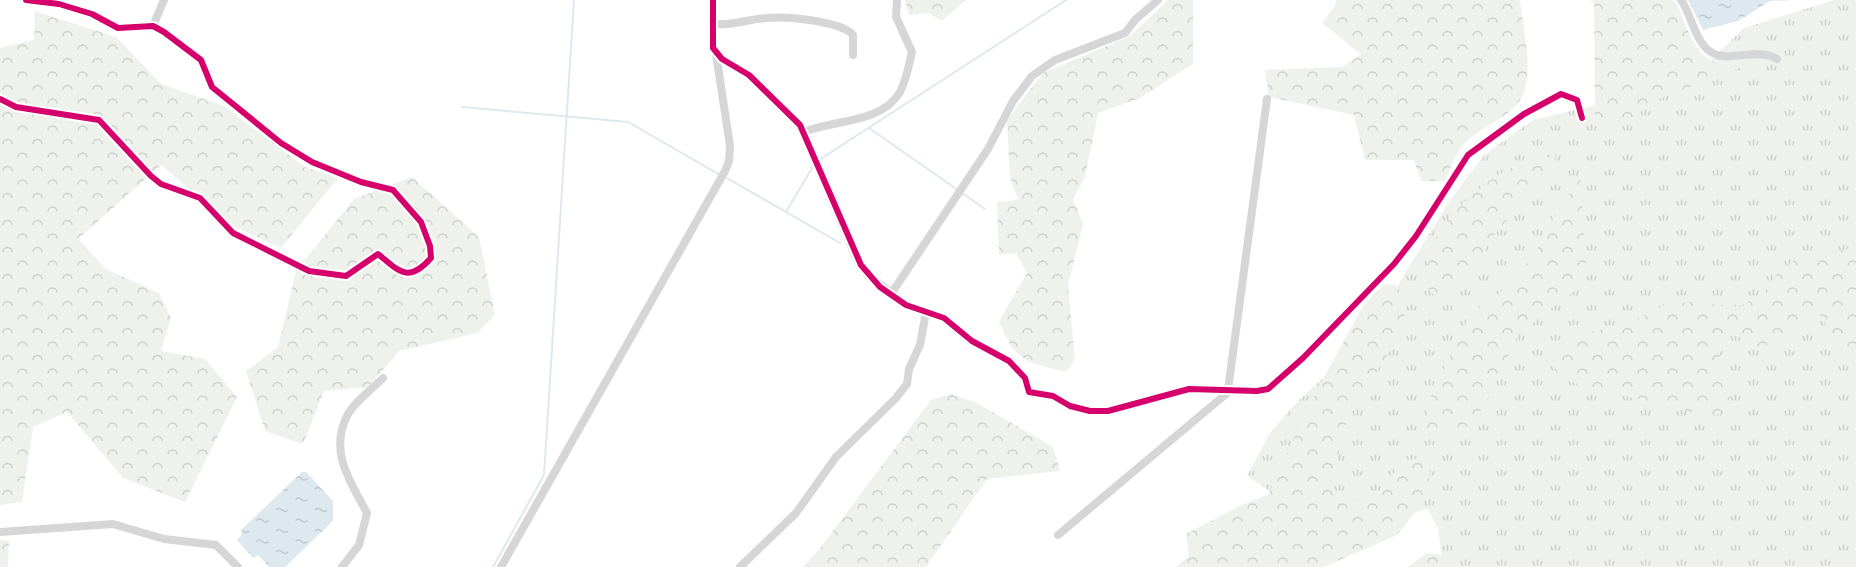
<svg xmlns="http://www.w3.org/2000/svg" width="1856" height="567" font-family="'Asap Condensed',sans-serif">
	<defs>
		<pattern id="grass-tufts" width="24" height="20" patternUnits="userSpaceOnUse" patternTransform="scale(1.5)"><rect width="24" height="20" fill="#eff2ec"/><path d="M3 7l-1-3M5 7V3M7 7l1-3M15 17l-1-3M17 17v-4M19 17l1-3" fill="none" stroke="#cdd0cb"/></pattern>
		<pattern id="forest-crowns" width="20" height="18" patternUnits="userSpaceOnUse" patternTransform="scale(1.5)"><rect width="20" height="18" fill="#eff2ec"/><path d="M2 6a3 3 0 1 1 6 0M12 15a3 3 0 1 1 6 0" fill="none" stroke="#cdd0cb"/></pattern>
		<pattern id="water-ripples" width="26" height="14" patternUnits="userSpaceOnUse" patternTransform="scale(1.5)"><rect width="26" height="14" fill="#dde9ef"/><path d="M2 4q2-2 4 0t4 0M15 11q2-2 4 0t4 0" fill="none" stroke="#bec8cd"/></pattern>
	</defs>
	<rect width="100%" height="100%" fill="#fff"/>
	<path fill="url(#grass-tufts)" d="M 1834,0 L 1856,0 L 1856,567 L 1443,567 L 1438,529 L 1428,509 L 1381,520 L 1291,505 L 1247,476 L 1270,433 L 1296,403 L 1365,339 L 1450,200 L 1485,154 L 1533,120 L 1617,100 L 1698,72 L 1744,28 Z"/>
	<path fill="url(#forest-crowns)" d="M 905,0 L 966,0 L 942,21 L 928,13 L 909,15 Z
		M 1168,0 L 1193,0 L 1193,64 L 1140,98 L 1098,113 L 1085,177 L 1073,199 L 1083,224 L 1068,285 L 1075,360 L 1066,372 C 1027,363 1014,361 999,321 L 1027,273 L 1016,253 L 999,255 L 997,202 L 1018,200 L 1010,177 L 1007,120 L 1043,73 L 1130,36 Z
		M 1336,0 L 1520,0 C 1523,27 1532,62 1525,89 C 1517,119 1478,124 1461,148 C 1454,157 1450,171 1445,181 L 1421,181 L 1414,160 L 1365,160 L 1354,115 L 1269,97 L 1265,70 L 1343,67 L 1361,54 L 1322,23 L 1335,6 Z
		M 1589,0 L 1672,0 L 1677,4 C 1686,25 1695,60 1721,64 C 1730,66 1737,62 1745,66 L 1645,104 L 1635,122 L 1595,124 L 1594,2 Z
		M 35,11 L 116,37 L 161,84 L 224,106 L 305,167 L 338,178 L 281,248 L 237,228 L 161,165 L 78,239 L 106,269 L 159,293 L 171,318 L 161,351 L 205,359 L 237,397 L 185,502 L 123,478 L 67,412 L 33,427 L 22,502 L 0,505 L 0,48 L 34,40 Z
		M 1557,154 L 1547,182 L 1521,204 L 1494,235 L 1458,289 L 1436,297 L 1426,288 C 1428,275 1427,258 1432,247 C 1451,204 1510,156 1557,154 Z
		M 412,177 L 479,237 L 495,315 L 477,333 L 399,351 L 368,387 L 324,391 L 303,444 L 265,431 L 246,371 L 278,347 L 296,271 L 354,199 Z
		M 1580,177 L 1586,263 L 1581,286 L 1518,334 L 1485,405 L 1469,426 L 1436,438 L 1425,434 L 1428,403 L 1470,314 L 1498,295 L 1535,254 L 1551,222 Z
		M 1856,248 L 1856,349 L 1845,353 L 1830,342 L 1824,317 L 1814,313 C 1794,324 1781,341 1760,348 L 1746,338 L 1721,334 L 1719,363 L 1731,393 L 1724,414 L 1703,415 L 1559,379 L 1554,364 L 1559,340 L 1628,323 L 1669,303 L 1696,302 L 1740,307 L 1765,291 L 1781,268 L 1808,255 Z
		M 1395,284 L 1407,301 L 1402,331 L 1348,418 L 1334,471 L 1333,495 L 1346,504 L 1380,491 L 1402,462 L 1422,457 L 1430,472 L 1426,499 L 1397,535 L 1324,567 L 1176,567 L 1189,556 L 1186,534 L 1244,504 L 1268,495 L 1311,401 L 1364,304 L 1384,285 Z
		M 951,394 L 977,403 L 1053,447 L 1060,471 L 987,479 L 926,567 L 803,567 L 818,551 L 931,400 Z
		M 0,540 L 9,541 L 8,567 L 0,567 Z
		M 1427,553 L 1452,557 L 1455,567 L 1408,567 Z"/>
	<path fill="url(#water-ripples)" d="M 1688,0 L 1792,0 L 1770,1 L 1738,21 L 1703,30 Z
		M 302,472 L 306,472 L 333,501 L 333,521 L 285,567 L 269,567 L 258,555 L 253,558 L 237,540 L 241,536 L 242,529 Z"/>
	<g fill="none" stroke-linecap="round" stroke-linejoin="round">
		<path stroke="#dde9ef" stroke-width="2" d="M 462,107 L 628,122 L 720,175
			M 869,128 L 985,209
			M 819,160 L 1066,0
			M 725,177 L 840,243
			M 786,212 L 815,163
			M 493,567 L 544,475 L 574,0"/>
		<path stroke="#d6d6d6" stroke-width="8" d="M 1681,0 C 1691,14 1693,34 1705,47 C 1723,68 1753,45 1777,59
			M 712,24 C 737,26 745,19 767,18 C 786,16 841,21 853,35 L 853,55
			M 153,26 L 164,0
			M 0,99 L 16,107 L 99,120 L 151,176 L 161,184 L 200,198 L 233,233 L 309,271 L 346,276 L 378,254 C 399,271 408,284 431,258 L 430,246 L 421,222 L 393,190 L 361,182 L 312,162 L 281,143 L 212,87 L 201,60 L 164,32 L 153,26 L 118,28 L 92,14 L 59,4 L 26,0
			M 804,132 C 835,119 881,124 900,92 C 906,81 909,65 912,52 L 896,17 L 897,0
			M 891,294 L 988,149 L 1013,101 L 1032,76 L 1055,60 L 1125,33 L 1136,19 L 1158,0
			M 1228,390 L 1267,99
			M 1029,392 L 1053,396 L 1070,406 L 1090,411 L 1108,411 L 1189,389 L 1257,391 L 1268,389 L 1303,358 L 1394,264 L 1416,236 L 1468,155 L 1524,114 L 1561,94 L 1577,100 L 1582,118
			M 0,532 L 113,524 L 164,539 L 216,545 L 238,567
			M 1058,535 L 1232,389
			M 342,567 L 359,545 L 367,513 C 350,481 329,452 347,416 C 353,403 372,389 383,378
			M 501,567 L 725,171 L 729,161 L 730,146 L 716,54
			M 740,567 L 796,513 L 836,457 L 896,398 L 907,384 L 909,369 L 920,345 L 926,312"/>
		<path stroke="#d6d6d6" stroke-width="9" d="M 713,0 L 713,48 L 722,59 L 749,75 L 800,125 L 855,254 L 869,276 L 906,305 L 944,318 L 972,341 L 1009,361 L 1025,378 L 1029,392"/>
		<g stroke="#fff" stroke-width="10">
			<path id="cycleway" d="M 713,0 L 713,48 L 722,59 L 749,75 L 800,125 L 861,265 L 880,287 L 906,305 L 944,318 L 972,341 L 1009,361 L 1025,378 L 1029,392 L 1053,396 L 1070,406 L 1090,411 L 1108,411 L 1189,389 L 1257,391 L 1268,389 L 1303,358 L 1394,264 L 1416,236 L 1468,155 L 1524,114 L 1561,94 L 1577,100 L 1582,118
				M 0,99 L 16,107 L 99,120 L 151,176 L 161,184 L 200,198 L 233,233 L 309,271 L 346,276 L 378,254 C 399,271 408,284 431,258 L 430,246 L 421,222 L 393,190 L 361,182 L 312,162 L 281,143 L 212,87 L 201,60 L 164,32 L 153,26 L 118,28 L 92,14 L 59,4 L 26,0"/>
		</g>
		<use href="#cycleway" stroke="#d6006c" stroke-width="6"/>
	</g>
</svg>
